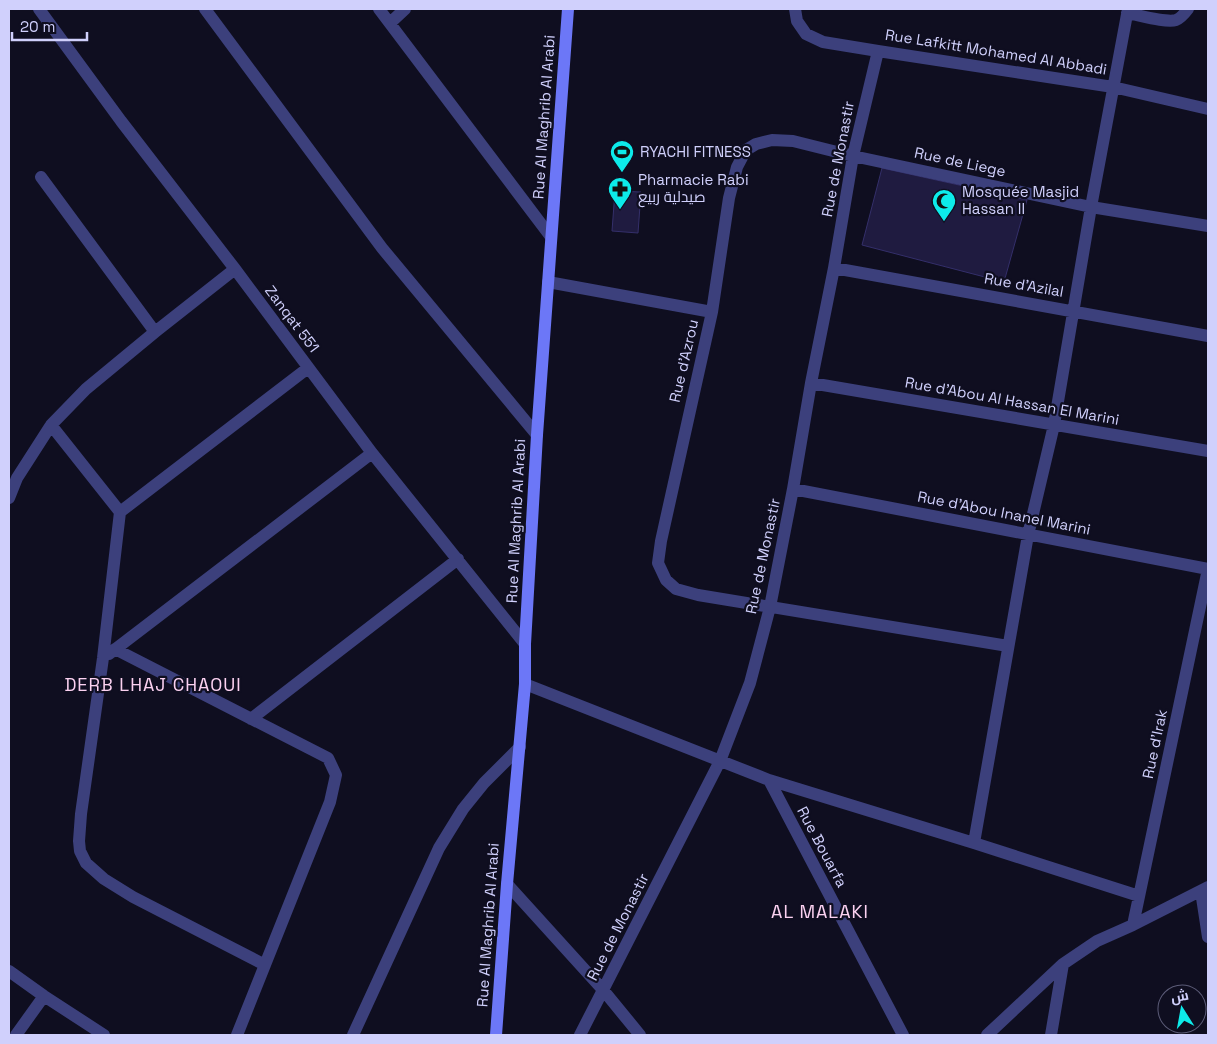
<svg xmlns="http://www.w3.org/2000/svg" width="1217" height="1044" font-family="'Space Grotesk',Cairo,sans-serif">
	<rect width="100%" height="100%" fill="#0f0e20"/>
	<path fill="#1f1b40" stroke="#342f6a" d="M 882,168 L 1027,200 L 1004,282 L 862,245 Z
		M 615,191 L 641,192 L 638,233 L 612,231 Z"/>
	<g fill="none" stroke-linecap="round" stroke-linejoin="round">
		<path stroke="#3c407c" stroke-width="12" d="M 39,9 L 121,121 L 235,269 L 372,453 L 525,644
			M 205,9 L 382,248 L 537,435
			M 379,9 L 551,237
			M 795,9 L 797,21 L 806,34 L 823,42 L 878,51 L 1113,87 L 1208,109
			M 1127,13 C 1139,15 1166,23 1176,20 C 1181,18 1185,13 1188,9
			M 390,23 L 405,9
			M 41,177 L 155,332
			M 834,268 L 1208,336
			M 548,282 L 712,312
			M 811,383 L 1208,451
			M 51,425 L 120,512 L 103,658 L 81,814 L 79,841 L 80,851 L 86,863 L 104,879 L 133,897 L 265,965
			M 793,489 L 1208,569
			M 9,498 L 17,478 L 51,425 L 86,389 L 155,332 L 235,269
			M 120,512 L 308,368
			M 1008,646 L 698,595 L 676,589 L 666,580 L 658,563 L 661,541 L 712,312 L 729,198 L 737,167 L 746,150 L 756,144 L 772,140 L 793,141 L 853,156 L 1091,207 L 1208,226
			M 115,649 L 328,758 L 336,775 L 330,802 L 237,1035
			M 109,654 L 372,453
			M 525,684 L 769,780 L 974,843 L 1139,896
			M 251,719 L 458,559
			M 769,780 L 903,1035
			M 974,843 L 1028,535 L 1054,425 L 1091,207 L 1128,9
			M 507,884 L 604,991 L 640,1035
			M 1201,891 L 1208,937
			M 1133,925 L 1208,569
			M 9,971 L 44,996 L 104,1035
			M 16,1035 L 44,996
			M 353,1035 L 439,848 L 463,809 L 484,783 L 520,747
			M 580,1035 L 720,761 L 750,683 L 770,607 L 793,489 L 811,383 L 834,268 L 853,156 L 878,51
			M 987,1035 L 1063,964 L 1097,941 L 1133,925 L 1208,887
			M 1051,1035 L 1063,964"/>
		<path stroke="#6c77f7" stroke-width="12" d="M 496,1035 L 507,884 L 525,684 L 525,644 L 537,435 L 568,9"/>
	</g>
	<defs>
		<g id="stadium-pin" transform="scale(1.25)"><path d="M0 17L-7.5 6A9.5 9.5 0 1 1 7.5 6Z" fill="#0debea" stroke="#0f0e20"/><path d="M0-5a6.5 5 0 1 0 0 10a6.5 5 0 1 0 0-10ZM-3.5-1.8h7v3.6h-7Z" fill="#111"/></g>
		<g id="pharmacy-pin" transform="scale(1.25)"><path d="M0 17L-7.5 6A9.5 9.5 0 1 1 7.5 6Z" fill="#0debea" stroke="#0f0e20"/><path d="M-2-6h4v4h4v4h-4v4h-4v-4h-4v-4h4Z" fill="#111"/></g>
		<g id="mosque-pin" transform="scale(1.25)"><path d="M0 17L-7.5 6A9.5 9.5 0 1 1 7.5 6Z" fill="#0debea" stroke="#0f0e20"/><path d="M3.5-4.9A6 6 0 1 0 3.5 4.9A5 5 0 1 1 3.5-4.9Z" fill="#111"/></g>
	</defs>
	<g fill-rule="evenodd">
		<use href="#stadium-pin" x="622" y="152"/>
		<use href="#pharmacy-pin" x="620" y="189"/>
		<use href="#mosque-pin" x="944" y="201"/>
	</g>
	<g text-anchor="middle" stroke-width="4.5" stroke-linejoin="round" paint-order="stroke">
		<g font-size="15" fill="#d0d0fc" stroke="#0f0e20">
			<text transform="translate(996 52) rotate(9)" y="5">Rue Lafkitt Mohamed Al Abbadi</text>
			<text transform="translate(544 117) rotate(-86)" y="5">Rue Al Maghrib Al Arabi</text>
			<text transform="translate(838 159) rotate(-79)" y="5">Rue de Monastir</text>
			<text transform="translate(960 162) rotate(12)" y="5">Rue de Liege</text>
			<text transform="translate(1024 285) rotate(10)" y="5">Rue d'Azilal</text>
			<text transform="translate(292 319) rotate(53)" y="5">Zanqat 551</text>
			<text transform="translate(684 361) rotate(-77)" y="5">Rue d'Azrou</text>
			<text transform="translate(1012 401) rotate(10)" y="5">Rue d'Abou Al Hassan El Marini</text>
			<text transform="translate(1004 513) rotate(11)" y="5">Rue d'Abou Inanel Marini</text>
			<text transform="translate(516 521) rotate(-87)" y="5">Rue Al Maghrib Al Arabi</text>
			<text transform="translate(763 556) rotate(-78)" y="5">Rue de Monastir</text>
			<text transform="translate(1155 744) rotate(-78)" y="5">Rue d'Irak</text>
			<text transform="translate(822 847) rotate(62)" y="5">Rue Bouarfa</text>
			<text transform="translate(488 925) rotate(-86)" y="5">Rue Al Maghrib Al Arabi</text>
			<text transform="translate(618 927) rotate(-63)" y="5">Rue de Monastir</text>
		</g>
		<g font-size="15" fill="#d0d0fc" stroke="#0f0e20" text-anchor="start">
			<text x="640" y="157">RYACHI FITNESS</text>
			<text x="638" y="185">Pharmacie Rabi<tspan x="638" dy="17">صيدلية ربيع</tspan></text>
			<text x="962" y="197">Mosquée Masjid<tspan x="962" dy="17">Hassan II</tspan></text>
		</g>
		<g font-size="18" letter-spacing="1" fill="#fcd2f1" stroke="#0f0e20">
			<text x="153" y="691">DERB LHAJ CHAOUI</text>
			<text x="820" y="918">AL MALAKI</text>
		</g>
	</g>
	<rect width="1217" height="1044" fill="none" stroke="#d0d0fc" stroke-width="20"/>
	<g transform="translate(1182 1009) rotate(349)"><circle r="24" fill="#0f0e20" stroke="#5c5c78"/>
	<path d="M0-4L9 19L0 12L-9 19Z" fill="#0debea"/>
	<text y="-8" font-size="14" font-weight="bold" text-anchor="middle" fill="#d0d0fc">ش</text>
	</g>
	<path d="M12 32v8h75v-8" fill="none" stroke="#d0d0fc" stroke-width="2.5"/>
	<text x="20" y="32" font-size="15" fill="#d0d0fc" stroke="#0f0e20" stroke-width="4" paint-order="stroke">20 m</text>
</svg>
